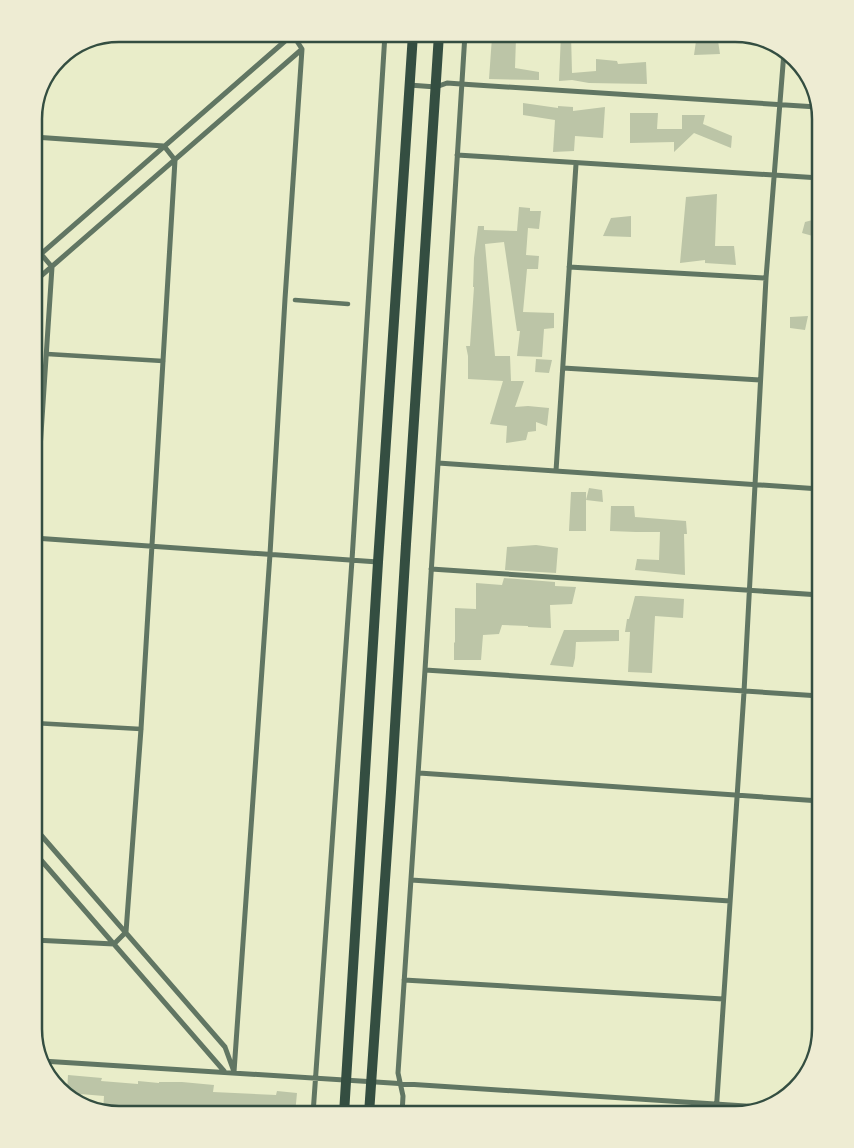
<svg xmlns="http://www.w3.org/2000/svg" width="854" height="1148" font-family="Ubuntu,sans-serif">
	<rect width="100%" height="100%" fill="#e9edc9"/>
	<path fill="#bcc5a7" d="M 561,34 L 571,34 L 572,73 L 596,71 L 596,59 L 617,61 L 618,64 L 646,62 L 647,84 L 589,83 L 572,80 L 559,81 Z
		M 697,34 L 717,34 L 720,54 L 694,55 Z
		M 492,37 L 516,38 L 515,68 L 539,72 L 539,80 L 489,79 Z
		M 523,103 L 558,108 L 558,106 L 573,107 L 573,111 L 605,107 L 603,138 L 575,136 L 574,151 L 553,152 L 555,120 L 523,115 Z
		M 630,113 L 658,113 L 657,129 L 682,129 L 682,115 L 705,115 L 703,124 L 732,136 L 731,148 L 694,133 L 674,152 L 674,142 L 630,143 Z
		M 717,194 L 715,246 L 734,246 L 736,265 L 705,263 L 705,260 L 680,263 L 686,197 Z
		M 519,207 L 530,208 L 530,211 L 541,211 L 539,229 L 528,228 L 526,255 L 539,256 L 538,269 L 527,269 L 523,312 L 554,313 L 554,328 L 544,329 L 542,357 L 517,356 L 520,331 L 517,331 L 504,242 L 485,244 L 495,356 L 510,356 L 511,381 L 524,381 L 515,407 L 528,406 L 549,408 L 547,426 L 536,422 L 536,431 L 528,432 L 526,440 L 506,443 L 507,426 L 490,424 L 503,381 L 468,379 L 468,356 L 466,346 L 470,346 L 474,287 L 473,287 L 474,258 L 478,226 L 484,226 L 484,230 L 517,231 Z
		M 631,216 L 631,237 L 603,236 L 611,218 Z
		M 820,218 L 820,238 L 802,233 L 805,222 Z
		M 808,316 L 805,330 L 790,328 L 790,317 Z
		M 536,359 L 552,360 L 549,373 L 535,372 Z
		M 589,488 L 602,490 L 603,502 L 586,500 Z
		M 571,492 L 586,492 L 586,531 L 569,531 Z
		M 611,506 L 634,506 L 635,517 L 686,521 L 687,534 L 684,534 L 685,575 L 635,570 L 637,559 L 659,560 L 660,532 L 636,532 L 610,531 Z
		M 536,545 L 558,548 L 556,573 L 505,570 L 507,547 Z
		M 504,578 L 555,582 L 555,586 L 576,587 L 572,604 L 550,605 L 551,628 L 528,627 L 528,626 L 502,625 L 499,634 L 483,635 L 481,660 L 454,660 L 454,643 L 455,642 L 455,608 L 476,609 L 476,583 L 502,585 Z
		M 635,596 L 641,596 L 684,599 L 683,618 L 655,616 L 652,673 L 628,672 L 630,632 L 625,632 L 627,619 L 629,619 Z
		M 564,630 L 619,630 L 619,641 L 576,642 L 575,658 L 573,667 L 550,665 Z
		M 68,1075 L 102,1078 L 101,1081 L 138,1084 L 138,1081 L 159,1083 L 159,1082 L 182,1082 L 214,1085 L 213,1092 L 276,1095 L 277,1091 L 297,1093 L 295,1114 L 251,1114 L 251,1109 L 226,1108 L 226,1110 L 189,1108 L 189,1112 L 162,1109 L 162,1114 L 114,1114 L 103,1111 L 104,1096 L 80,1094 L 80,1104 L 76,1103 L 67,1093 Z"/>
	<g fill="none" stroke-linecap="round" stroke-linejoin="round">
		<path stroke="#617663" stroke-width="4.5" d="M 295,300 L 348,304
			M 47,354 L 163,361
			M 34,723 L 141,729"/>
		<path stroke="#617663" stroke-width="5" d="M 409,85 L 436,87 L 447,83 L 461,84 L 817,107
			M 457,155 L 820,178
			M 34,254 L 41,254 L 52,267 L 34,540
			M 34,260 L 292,35
			M 569,267 L 766,278
			M 34,282 L 301,50
			M 563,368 L 760,380
			M 438,463 L 820,489
			M 556,471 L 576,164
			M 34,538 L 378,562
			M 431,569 L 820,595
			M 425,670 L 820,696
			M 419,773 L 820,801
			M 34,827 L 225,1047 L 233,1069
			M 34,852 L 224,1071
			M 411,880 L 730,901
			M 34,940 L 114,944 L 126,932 L 141,729 L 175,160 L 164,146 L 34,137
			M 404,980 L 723,999
			M 42,1061 C 282,1075 521,1092 761,1107
			M 234,1072 L 270,554 L 285,299 L 302,49 L 293,35 L 272,34
			M 313,1114 L 352,560 L 385,34
			M 402,1114 L 403,1096 L 398,1073 L 425,670 L 465,34
			M 716,1114 L 744,692 L 766,278 L 784,52"/>
		<path stroke="#344e41" stroke-width="10" d="M 344,1114 L 378,562 L 413,34
			M 369,1114 L 391,792 L 406,544 L 439,34"/>
	</g>
	<path d="M0 0H854V1148H0ZM119 42H735A77 77 0 0 1 812 119V1029A77 77 0 0 1 735 1106H119A77 77 0 0 1 42 1029V119A77 77 0 0 1 119 42Z" fill="#eeecd3" fill-rule="evenodd"/>
	<path fill="none" stroke="#344e41" stroke-width="2.5" d="M119 42H735A77 77 0 0 1 812 119V1029A77 77 0 0 1 735 1106H119A77 77 0 0 1 42 1029V119A77 77 0 0 1 119 42Z"/>
</svg>
